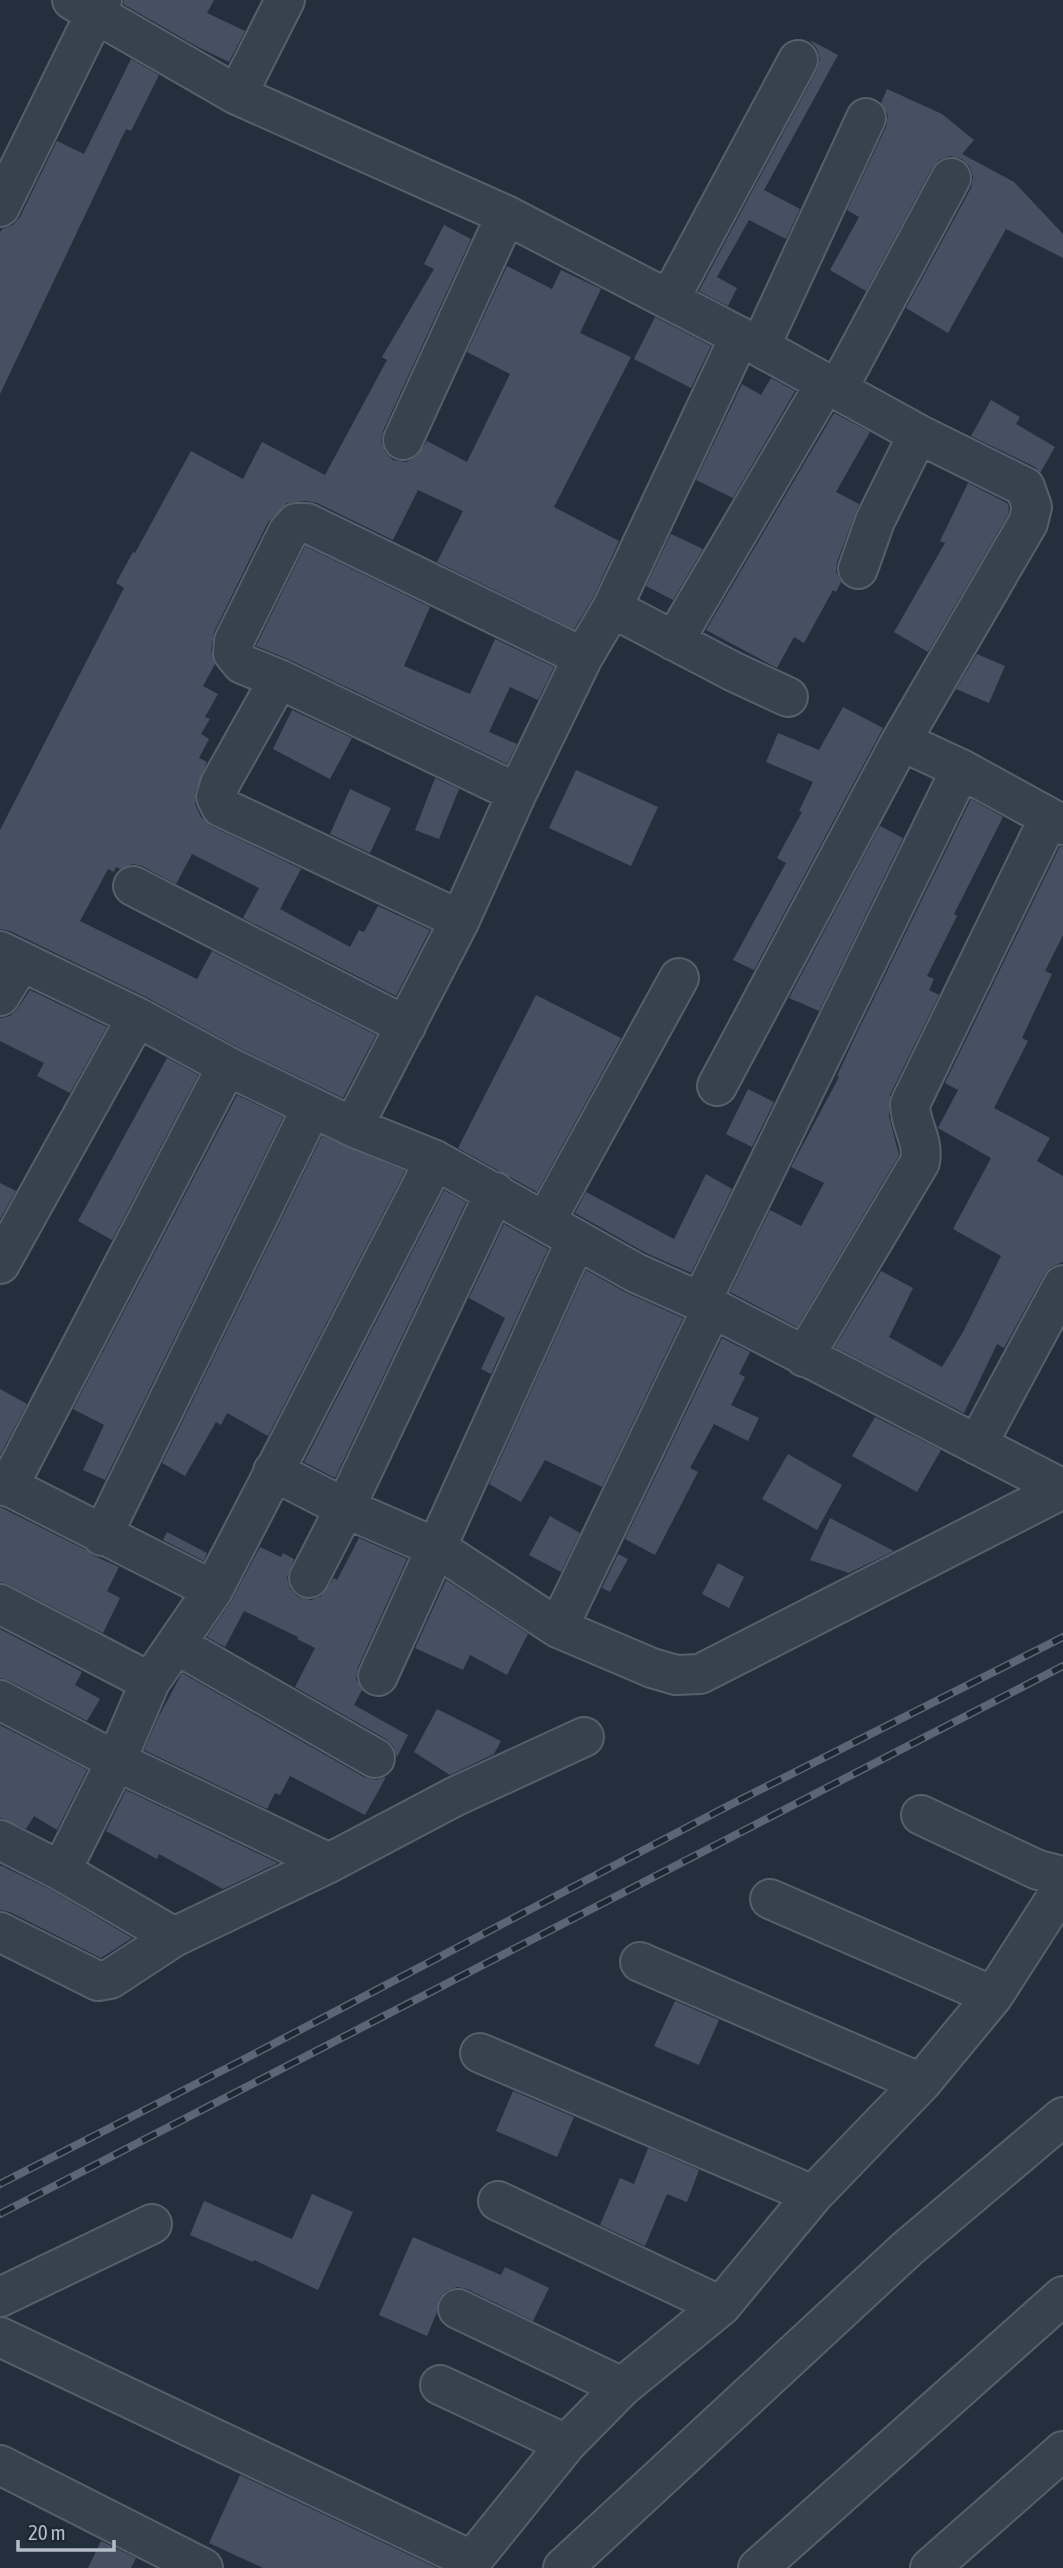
<svg xmlns="http://www.w3.org/2000/svg" width="1063" height="2568" font-family="'Asap Condensed',sans-serif">
	<rect width="100%" height="100%" fill="#242f3e"/>
	<path fill="#455162" d="M 124,0 L 214,0 L 207,13 L 245,31 L 229,62 L 198,47 L 123,4 Z
		M 810,40 L 838,55 L 764,190 L 800,209 L 786,239 L 749,220 L 717,277 L 737,288 L 728,306 L 699,291 L 817,70 L 820,59 L 817,49 Z
		M 131,59 L 159,75 L 131,131 L 126,129 L 0,394 L 0,233 L 2,229 L 13,225 L 20,217 L 57,141 L 84,154 Z
		M 887,89 L 942,114 L 974,140 L 962,154 L 1014,182 L 1063,234 L 1063,258 L 1006,229 L 948,333 L 906,308 L 971,188 L 973,177 L 970,167 L 962,159 L 950,156 L 939,160 L 932,168 L 866,291 L 830,270 L 859,217 L 847,210 L 886,127 L 888,115 L 881,103 Z
		M 444,225 L 471,239 L 383,431 L 381,441 L 385,452 L 393,460 L 406,462 L 416,457 L 427,441 L 467,462 L 510,374 L 467,352 L 507,266 L 552,289 L 561,270 L 601,289 L 580,333 L 631,357 L 554,507 L 619,541 L 593,598 L 574,629 L 437,562 L 463,511 L 418,490 L 393,540 L 317,503 L 307,501 L 287,503 L 268,522 L 214,632 L 211,651 L 215,664 L 203,686 L 218,694 L 205,717 L 210,719 L 201,734 L 209,739 L 199,758 L 207,762 L 195,792 L 195,804 L 201,817 L 211,826 L 301,869 L 280,909 L 350,947 L 359,930 L 364,932 L 378,906 L 430,930 L 396,996 L 243,918 L 259,888 L 192,854 L 176,884 L 142,866 L 133,864 L 120,869 L 116,867 L 114,872 L 108,869 L 80,921 L 197,979 L 212,951 L 376,1035 L 343,1098 L 237,1047 L 146,997 L 10,931 L 0,929 L 0,830 L 124,588 L 116,583 L 133,552 L 135,553 L 191,451 L 243,479 L 262,442 L 325,475 L 387,360 L 382,357 L 434,269 L 424,264 Z
		M 655,317 L 711,346 L 691,388 L 634,359 Z
		M 771,378 L 795,391 L 733,498 L 696,480 L 742,384 L 761,395 Z
		M 991,400 L 1020,417 L 1016,424 L 1055,447 L 1040,473 L 1035,467 L 971,436 Z
		M 834,413 L 870,432 L 836,492 L 859,504 L 837,562 L 836,572 L 841,582 L 836,592 L 833,590 L 804,643 L 794,637 L 777,668 L 706,630 Z
		M 968,483 L 1007,503 L 1009,508 L 1008,515 L 928,652 L 894,632 L 945,543 L 940,541 Z
		M 671,534 L 703,549 L 673,600 L 646,586 Z
		M 305,546 L 430,607 L 404,666 L 470,694 L 495,639 L 554,667 L 538,700 L 510,687 L 489,732 L 517,744 L 507,764 L 288,659 L 256,646 Z
		M 977,654 L 1005,666 L 989,703 L 956,689 Z
		M 843,707 L 883,728 L 754,970 L 733,960 L 786,863 L 777,858 L 802,812 L 799,811 L 813,782 L 766,762 L 778,733 L 819,750 Z
		M 292,710 L 352,738 L 330,779 L 273,749 Z
		M 576,770 L 658,807 L 631,866 L 549,828 Z
		M 435,778 L 459,789 L 439,839 L 415,830 Z
		M 350,789 L 391,808 L 370,853 L 330,834 Z
		M 971,799 L 1003,817 L 954,914 L 957,916 L 927,976 L 934,979 L 929,990 L 939,995 L 890,1095 L 889,1116 L 899,1155 L 797,1327 L 730,1292 L 770,1210 L 801,1226 L 824,1183 L 791,1167 L 839,1077 L 837,1076 L 854,1039 Z
		M 880,826 L 903,838 L 819,1011 L 789,998 Z
		M 1060,846 L 1063,847 L 1063,935 L 1045,971 L 1052,974 L 1022,1038 L 1028,1041 L 994,1108 L 1050,1138 L 1037,1161 L 1063,1176 L 1063,1262 L 1051,1267 L 1044,1275 L 1004,1348 L 997,1344 L 964,1413 L 835,1347 L 881,1271 L 913,1288 L 889,1337 L 942,1367 L 963,1332 L 1001,1256 L 953,1229 L 991,1158 L 938,1128 L 958,1090 L 945,1083 Z
		M 30,990 L 107,1027 L 70,1093 L 37,1076 L 44,1063 L 0,1041 L 0,1018 L 10,1016 L 18,1008 Z
		M 536,995 L 621,1038 L 537,1192 L 458,1148 Z
		M 167,1058 L 198,1075 L 112,1240 L 78,1221 Z
		M 748,1089 L 774,1102 L 752,1147 L 726,1134 Z
		M 237,1095 L 283,1117 L 105,1480 L 83,1470 L 104,1425 L 73,1409 Z
		M 322,1136 L 405,1171 L 268,1436 L 227,1413 L 221,1425 L 216,1422 L 185,1476 L 162,1463 Z
		M 706,1174 L 732,1189 L 691,1273 L 646,1253 L 575,1213 L 586,1192 L 674,1239 Z
		M 0,1183 L 16,1191 L 0,1219 Z
		M 444,1190 L 466,1202 L 335,1478 L 304,1462 Z
		M 504,1224 L 548,1249 L 491,1374 L 481,1369 L 505,1318 L 469,1298 Z
		M 586,1270 L 627,1293 L 683,1318 L 602,1487 L 545,1460 L 521,1502 L 489,1484 Z
		M 722,1338 L 750,1352 L 739,1374 L 745,1377 L 731,1405 L 759,1418 L 748,1441 L 714,1424 L 690,1468 L 698,1472 L 655,1555 L 625,1539 Z
		M 0,1389 L 27,1404 L 0,1455 Z
		M 875,1417 L 941,1450 L 917,1492 L 852,1456 Z
		M 788,1454 L 842,1485 L 817,1530 L 762,1499 Z
		M 0,1507 L 86,1550 L 92,1555 L 119,1567 L 107,1591 L 120,1598 L 103,1633 L 10,1585 L 0,1582 Z
		M 550,1516 L 580,1533 L 561,1572 L 529,1555 Z
		M 830,1518 L 894,1551 L 849,1573 L 810,1560 Z
		M 167,1532 L 207,1553 L 204,1561 L 163,1540 Z
		M 359,1538 L 407,1559 L 358,1667 L 356,1679 L 362,1690 L 354,1705 L 408,1735 L 397,1757 L 393,1746 L 386,1739 L 295,1687 L 315,1648 L 297,1639 L 298,1637 L 244,1611 L 225,1647 L 207,1637 L 232,1600 L 260,1547 L 281,1557 L 283,1553 L 294,1559 L 287,1578 L 290,1589 L 298,1597 L 311,1600 L 321,1596 L 334,1578 L 337,1580 Z
		M 618,1554 L 628,1559 L 610,1592 L 602,1588 Z
		M 718,1563 L 744,1577 L 729,1608 L 702,1594 Z
		M 446,1580 L 528,1634 L 507,1675 L 470,1655 L 463,1670 L 415,1648 Z
		M 0,1629 L 82,1672 L 75,1685 L 100,1699 L 87,1721 L 10,1681 L 0,1678 Z
		M 182,1673 L 364,1777 L 376,1780 L 386,1777 L 365,1815 L 290,1776 L 280,1795 L 275,1793 L 267,1809 L 144,1750 L 159,1716 Z
		M 437,1709 L 501,1741 L 494,1754 L 450,1775 L 414,1752 Z
		M 0,1725 L 87,1770 L 57,1830 L 34,1816 L 26,1829 L 0,1818 Z
		M 126,1790 L 278,1863 L 223,1889 L 159,1854 L 157,1859 L 106,1831 Z
		M 0,1865 L 51,1890 L 132,1938 L 101,1958 L 10,1912 L 0,1910 Z
		M 675,2001 L 719,2020 L 699,2065 L 654,2046 Z
		M 513,2091 L 574,2117 L 557,2157 L 496,2131 Z
		M 648,2148 L 699,2170 L 687,2202 L 667,2194 L 645,2246 L 600,2225 L 620,2178 L 634,2184 Z
		M 312,2194 L 353,2212 L 318,2290 L 254,2260 L 253,2262 L 190,2235 L 204,2201 L 292,2239 Z
		M 413,2237 L 501,2275 L 505,2267 L 549,2288 L 533,2321 L 467,2289 L 457,2287 L 446,2291 L 439,2299 L 437,2312 L 427,2336 L 379,2315 Z
		M 240,2475 L 437,2568 L 263,2568 L 209,2543 Z
		M 101,2541 L 136,2558 L 131,2568 L 88,2568 Z"/>
	<g fill="none" stroke-linecap="round" stroke-linejoin="round">
		<g stroke="#565f6c" stroke-width="42">
			<path id="minor" d="M 72,0 L 237,95 L 506,215 L 760,347 L 918,434 L 1025,487 L 1032,507 L 1028,523 L 901,741 L 717,1086
				M 237,95 L 285,0
				M 0,207 L 102,0
				M 669,300 L 798,60
				M 760,347 L 866,118
				M 837,390 L 951,178
				M 403,440 L 506,215
				M 858,569 L 875,521 L 918,434
				M 612,608 L 734,672 L 788,697
				M 674,641 L 825,384
				M 279,679 L 220,784 L 216,797 L 221,807 L 460,920
				M 901,741 L 961,769 L 1063,825
				M 517,793 L 279,679 L 242,664 L 233,653 L 234,641 L 288,532 L 296,523 L 307,523 L 583,657
				M 133,886 L 406,1026
				M 0,951 L 137,1017 L 227,1066 L 353,1127 L 435,1160 L 636,1273 L 701,1302 L 1063,1489
				M 0,996 L 21,962
				M 353,1127 L 460,920 L 517,793 L 583,657 L 612,608 L 739,338
				M 545,1222 L 679,978
				M 0,1264 L 137,1017
				M 701,1302 L 961,769
				M 804,1357 L 920,1162 C 924,1139 910,1126 910,1104 L 1049,818
				M 977,1445 L 1063,1285
				M 273,1471 L 345,1508 L 437,1548 L 558,1628 L 652,1668 L 676,1675 L 700,1674 L 1063,1489
				M 0,1482 L 213,1590
				M 8,1487 L 227,1066
				M 102,1536 L 312,1107
				M 309,1578 L 345,1508 L 495,1192
				M 0,1604 L 150,1682
				M 558,1628 L 712,1308
				M 177,1645 L 375,1758
				M 378,1676 L 576,1240
				M 0,1700 L 116,1761 L 329,1863
				M 921,1815 L 1038,1870 L 1063,1876
				M 0,1840 L 61,1871 L 174,1937
				M 61,1871 L 116,1761 L 150,1682 L 213,1590 L 435,1160
				M 770,1899 L 993,1996
				M 0,1932 L 98,1981 L 110,1979 L 174,1937 L 329,1863 L 456,1796 L 584,1737
				M 640,1962 L 921,2083
				M 480,2053 L 813,2195
				M 498,2201 L 721,2306
				M 0,2297 L 152,2224
				M 458,2309 L 622,2387
				M 0,2337 L 471,2560
				M 440,2385 L 566,2444
				M 0,2465 L 203,2568
				M 466,2568 L 566,2444 L 622,2387 L 721,2306 L 813,2195 L 921,2083 L 993,1996 L 1063,1887
				M 563,2568 L 908,2248 L 1063,2117
				M 758,2568 L 1063,2296
				M 930,2568 L 1063,2451"/>
		</g>
		<use href="#minor" stroke="#38414e" stroke-width="38"/>
		<g stroke="#5a6575" stroke-width="8">
			<path id="rail" d="M 0,2184 L 233,2065 L 726,1807 L 1063,1637
				M 0,2214 L 1063,1666"/>
		</g>
		<use href="#rail" stroke="#1d2633" stroke-width="5" stroke-dasharray="16" stroke-linecap="butt"/>
	</g>
	<path d="M18 2540v10h96v-10" fill="none" stroke="#b4bcc9" stroke-width="3.5"/>
	<text x="28" y="2540" font-size="21" fill="#b4bcc9" stroke="#1d2633" stroke-width="5" paint-order="stroke">20 m</text>
</svg>
